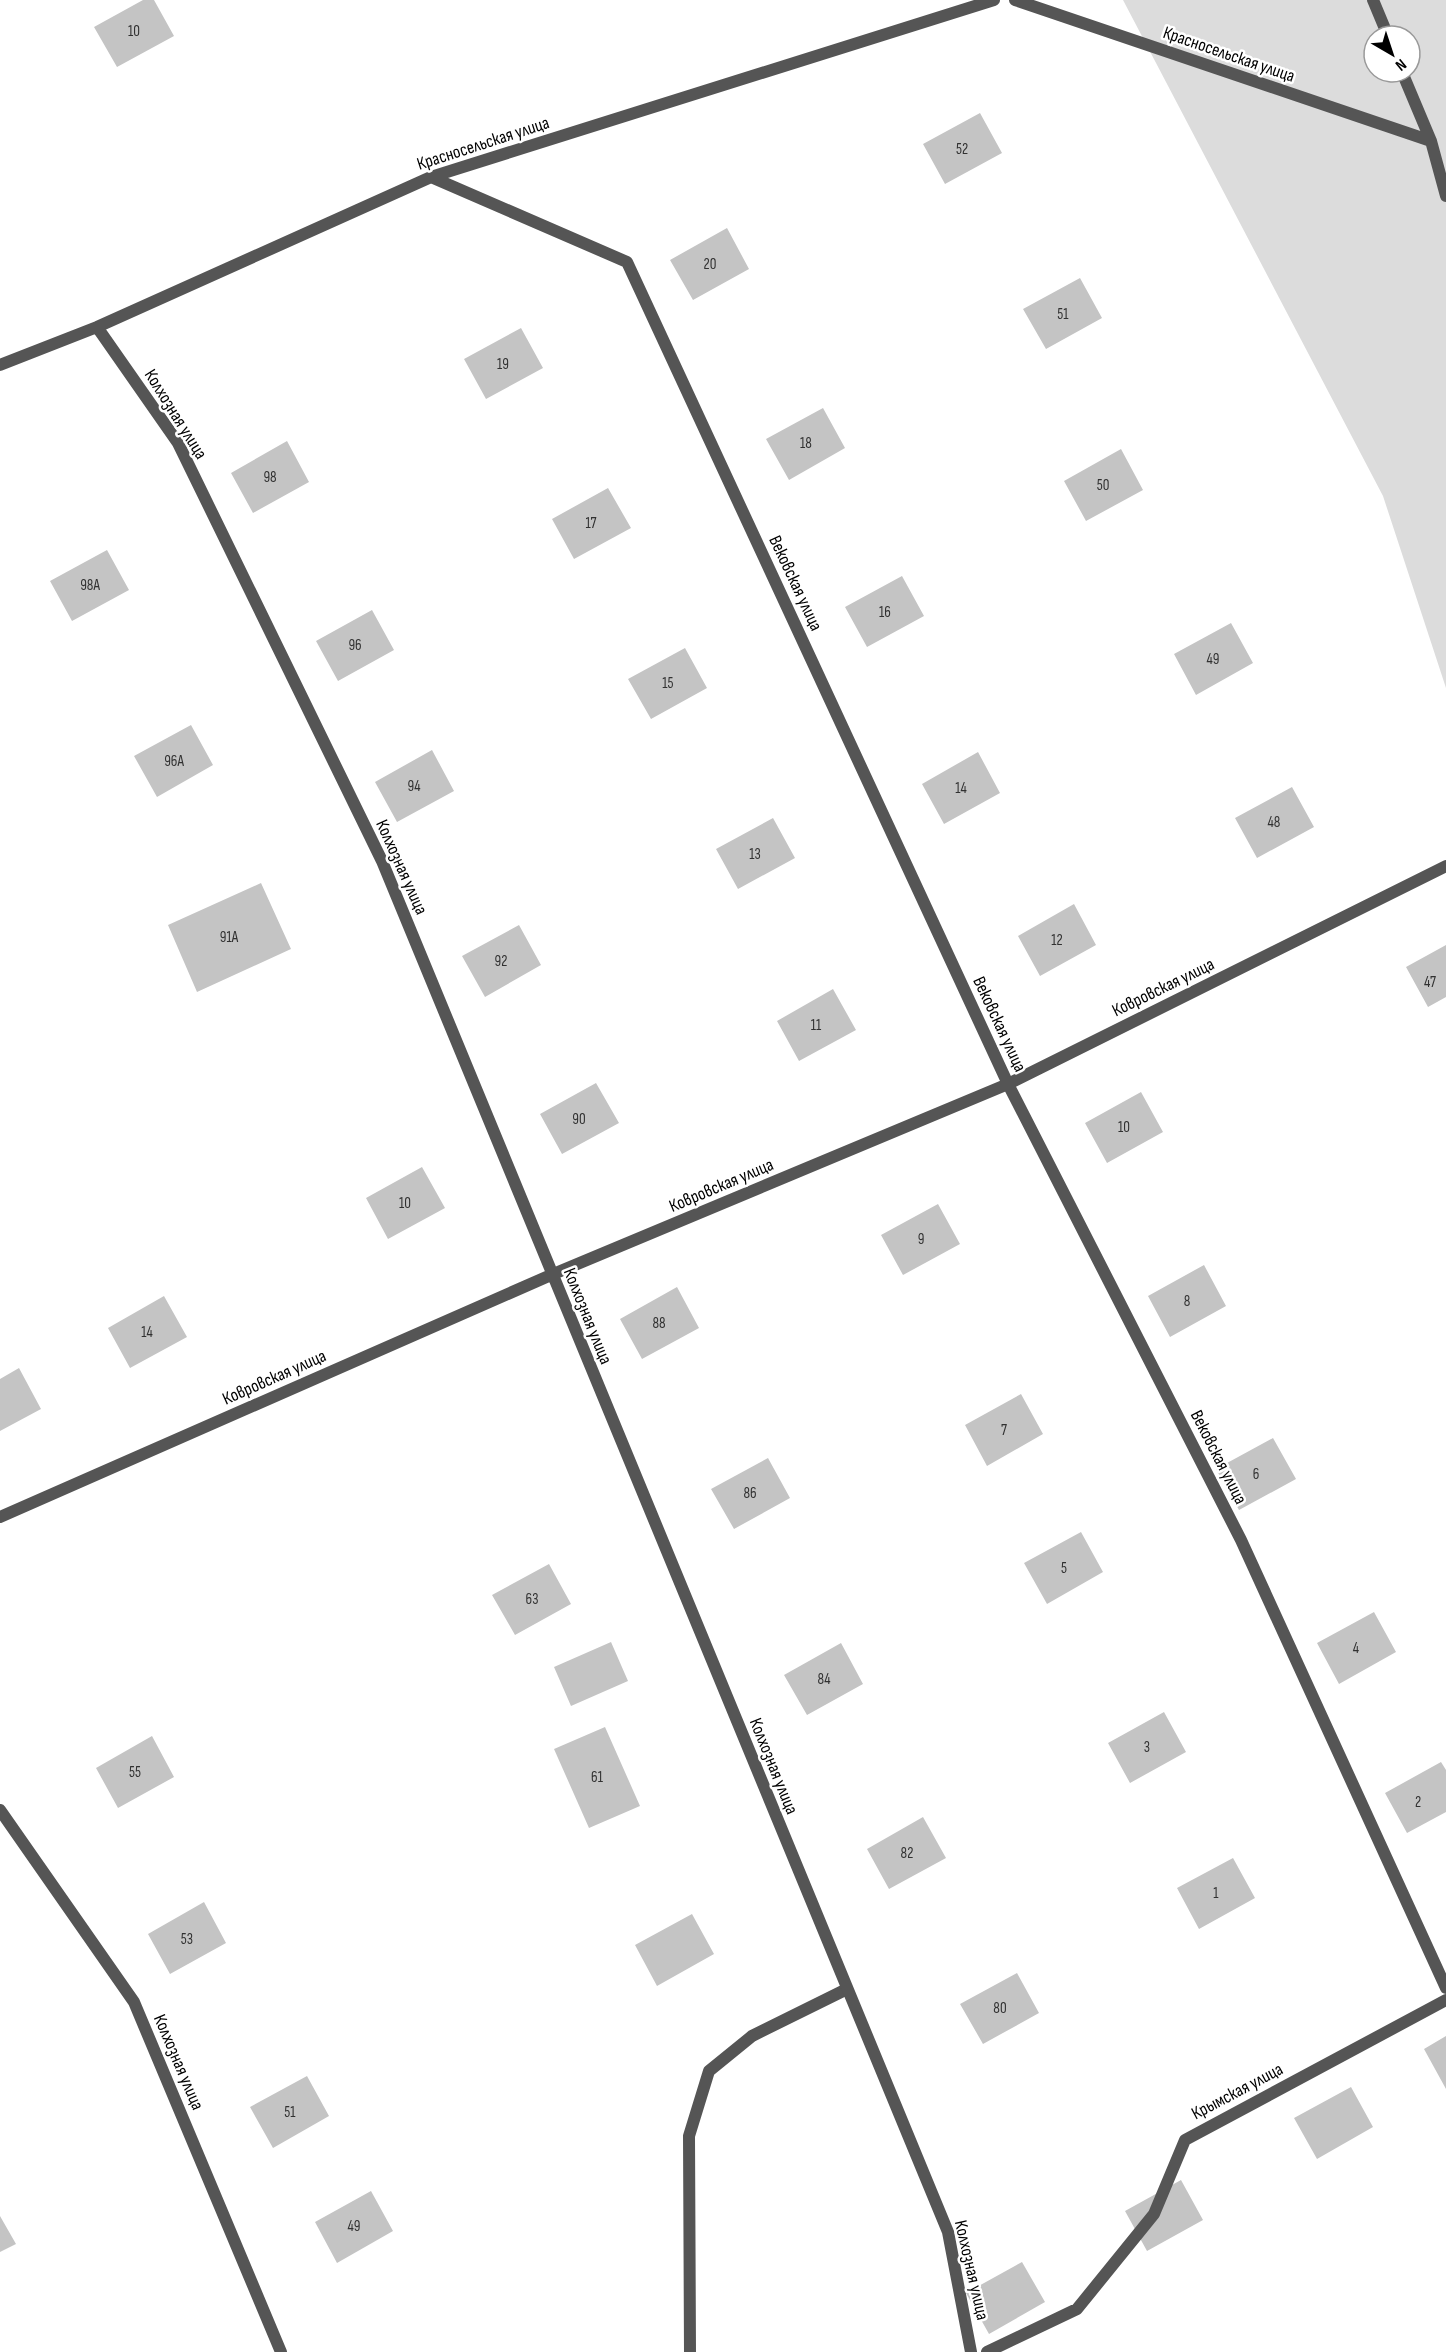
<svg xmlns="http://www.w3.org/2000/svg" width="1446" height="2352" font-family="'Sofia Sans Condensed',sans-serif">
	<rect width="100%" height="100%" fill="#fff"/>
	<path fill="#dcdcdc" fill-rule="evenodd" d="M 1123,0 L 1446,0 L 1446,688 L 1383,496 ZM 1374,36 L 1410,36 L 1410,72 L 1374,72 Z"/>
	<path fill="#c4c4c4" d="M 143,0 L 154,0 L 174,36 L 117,67 L 94,27 Z
		M 980,113 L 1002,153 L 945,184 L 923,144 Z
		M 727,228 L 749,269 L 693,300 L 670,260 Z
		M 1080,278 L 1102,318 L 1046,349 L 1023,309 Z
		M 521,328 L 543,368 L 486,399 L 464,359 Z
		M 823,408 L 845,448 L 789,480 L 766,439 Z
		M 287,441 L 309,482 L 253,513 L 231,473 Z
		M 1121,449 L 1143,490 L 1086,521 L 1064,481 Z
		M 608,488 L 631,528 L 574,559 L 552,519 Z
		M 107,550 L 129,590 L 72,621 L 50,581 Z
		M 902,576 L 924,616 L 867,647 L 845,607 Z
		M 372,610 L 394,650 L 338,681 L 316,641 Z
		M 1231,623 L 1253,663 L 1196,695 L 1174,654 Z
		M 685,648 L 707,688 L 651,719 L 628,679 Z
		M 191,725 L 213,765 L 157,797 L 134,756 Z
		M 432,750 L 454,791 L 397,822 L 375,782 Z
		M 978,752 L 1000,793 L 944,824 L 922,784 Z
		M 1292,787 L 1314,827 L 1257,858 L 1235,818 Z
		M 773,818 L 795,858 L 738,889 L 716,849 Z
		M 261,883 L 291,949 L 197,992 L 168,925 Z
		M 1074,904 L 1096,945 L 1040,976 L 1018,936 Z
		M 519,925 L 541,965 L 485,997 L 462,956 Z
		M 1446,945 L 1446,997 L 1428,1007 L 1406,967 Z
		M 833,989 L 856,1030 L 799,1061 L 777,1021 Z
		M 596,1083 L 619,1123 L 562,1154 L 540,1114 Z
		M 1141,1092 L 1163,1132 L 1107,1163 L 1085,1123 Z
		M 422,1167 L 445,1208 L 388,1239 L 366,1198 Z
		M 938,1204 L 960,1244 L 903,1275 L 881,1235 Z
		M 1204,1265 L 1226,1306 L 1170,1337 L 1148,1296 Z
		M 677,1287 L 699,1328 L 642,1359 L 620,1319 Z
		M 164,1296 L 187,1337 L 130,1368 L 108,1328 Z
		M 19,1368 L 41,1409 L 0,1431 L 0,1379 Z
		M 1021,1394 L 1043,1434 L 987,1466 L 965,1425 Z
		M 1273,1438 L 1296,1479 L 1239,1510 L 1216,1469 Z
		M 768,1458 L 790,1498 L 734,1529 L 711,1489 Z
		M 1081,1532 L 1103,1572 L 1047,1604 L 1024,1563 Z
		M 549,1564 L 571,1604 L 515,1635 L 492,1595 Z
		M 1374,1612 L 1396,1652 L 1339,1684 L 1317,1643 Z
		M 611,1642 L 628,1681 L 571,1706 L 554,1667 Z
		M 841,1643 L 863,1684 L 807,1715 L 784,1675 Z
		M 1164,1712 L 1186,1752 L 1130,1783 L 1108,1743 Z
		M 605,1727 L 640,1806 L 589,1828 L 554,1749 Z
		M 152,1736 L 174,1777 L 118,1808 L 96,1768 Z
		M 1441,1762 L 1446,1770 L 1446,1812 L 1407,1833 L 1385,1793 Z
		M 923,1817 L 946,1858 L 889,1889 L 867,1849 Z
		M 1233,1858 L 1255,1898 L 1199,1929 L 1177,1888 Z
		M 204,1902 L 226,1943 L 170,1974 L 148,1934 Z
		M 692,1914 L 714,1954 L 657,1986 L 635,1945 Z
		M 1017,1973 L 1039,2013 L 983,2044 L 960,2004 Z
		M 1446,2036 L 1446,2089 L 1424,2049 Z
		M 307,2076 L 329,2116 L 273,2148 L 250,2107 Z
		M 1351,2087 L 1373,2127 L 1317,2159 L 1294,2118 Z
		M 1181,2180 L 1203,2220 L 1147,2251 L 1125,2211 Z
		M 371,2191 L 393,2231 L 337,2263 L 315,2222 Z
		M 0,2216 L 16,2244 L 0,2252 Z
		M 1022,2262 L 1045,2302 L 989,2334 L 966,2293 Z"/>
	<g fill="none" stroke-linecap="round" stroke-linejoin="round">
		<path stroke="#555" stroke-width="12" d="M 690,2352 L 689,2136 L 709,2071 L 752,2036 L 847,1989"/>
		<path stroke="#555" stroke-width="12" d="M 1015,0 L 1431,141
			M 1373,0 L 1388,36
			M 1402,72 L 1431,141 L 1446,196
			M 431,177 L 627,262 L 1008,1084 L 1241,1540 L 1446,1988
			M 97,327 L 178,443 L 382,861 L 948,2232 L 971,2352
			M 0,365 L 97,327 L 431,177 L 994,0
			M 0,1517 L 551,1275 L 1008,1084 L 1446,866
			M 0,1810 L 134,2002 L 281,2352
			M 987,2352 L 1077,2309 L 1154,2214 L 1185,2140 L 1446,2000"/>
	</g>
	<g text-anchor="middle" stroke-width="5" stroke-linejoin="round" paint-order="stroke">
		<g font-size="15" fill="#313131">
			<text x="134" y="36">10</text>
			<text x="962" y="154">52</text>
			<text x="710" y="269">20</text>
			<text x="1063" y="319">51</text>
			<text x="503" y="369">19</text>
			<text x="806" y="448">18</text>
			<text x="270" y="482">98</text>
			<text x="1103" y="490">50</text>
			<text x="591" y="528">17</text>
			<text x="90" y="590">98А</text>
			<text x="885" y="617">16</text>
			<text x="355" y="650">96</text>
			<text x="1213" y="664">49</text>
			<text x="668" y="688">15</text>
			<text x="174" y="766">96А</text>
			<text x="414" y="791">94</text>
			<text x="961" y="793">14</text>
			<text x="1274" y="827">48</text>
			<text x="755" y="859">13</text>
			<text x="229" y="942">91А</text>
			<text x="1057" y="945">12</text>
			<text x="501" y="966">92</text>
			<text x="1430" y="987">47</text>
			<text x="816" y="1030">11</text>
			<text x="579" y="1124">90</text>
			<text x="1124" y="1132">10</text>
			<text x="405" y="1208">10</text>
			<text x="921" y="1244">9</text>
			<text x="1187" y="1306">8</text>
			<text x="659" y="1328">88</text>
			<text x="147" y="1337">14</text>
			<text x="1004" y="1435">7</text>
			<text x="1256" y="1479">6</text>
			<text x="750" y="1498">86</text>
			<text x="1064" y="1573">5</text>
			<text x="532" y="1604">63</text>
			<text x="1356" y="1653">4</text>
			<text x="824" y="1684">84</text>
			<text x="1147" y="1752">3</text>
			<text x="135" y="1777">55</text>
			<text x="597" y="1782">61</text>
			<text x="1418" y="1807">2</text>
			<text x="907" y="1858">82</text>
			<text x="1216" y="1898">1</text>
			<text x="187" y="1944">53</text>
			<text x="1000" y="2013">80</text>
			<text x="290" y="2117">51</text>
			<text x="354" y="2231">49</text>
		</g>
		<g font-size="18" fill="#000" stroke="#fff">
			<text transform="translate(1229 54) rotate(19)" y="6">Красносельская улица</text>
			<text transform="translate(483 143) rotate(-18)" y="6">Красносельская улица</text>
			<text transform="translate(176 414) rotate(58)" y="6">Колхозная улица</text>
			<text transform="translate(796 583) rotate(65)" y="6">Вековская улица</text>
			<text transform="translate(402 867) rotate(66)" y="6">Колхозная улица</text>
			<text transform="translate(1163 987) rotate(-26)" y="6">Ковровская улица</text>
			<text transform="translate(1000 1024) rotate(65)" y="6">Вековская улица</text>
			<text transform="translate(721 1185) rotate(-23)" y="6">Ковровская улица</text>
			<text transform="translate(588 1316) rotate(68)" y="6">Колхозная улица</text>
			<text transform="translate(274 1377) rotate(-24)" y="6">Ковровская улица</text>
			<text transform="translate(1219 1457) rotate(63)" y="6">Вековская улица</text>
			<text transform="translate(774 1766) rotate(68)" y="6">Колхозная улица</text>
			<text transform="translate(179 2062) rotate(67)" y="6">Колхозная улица</text>
			<text transform="translate(1237 2091) rotate(-28)" y="6">Крымская улица</text>
			<text transform="translate(972 2270) rotate(77)" y="6">Колхозная улица</text>
		</g>
	</g>
	<g transform="translate(1392 54) rotate(141)"><circle r="28" fill="#ffffff" stroke="#999999" stroke-width="1.5"/>
	<path d="M0-4.5L10 22L0 15L-10 22Z" fill="#000000"/>
	<text y="-9" font-size="16" font-weight="bold" text-anchor="middle" fill="#000000">N</text>
	</g>
</svg>
